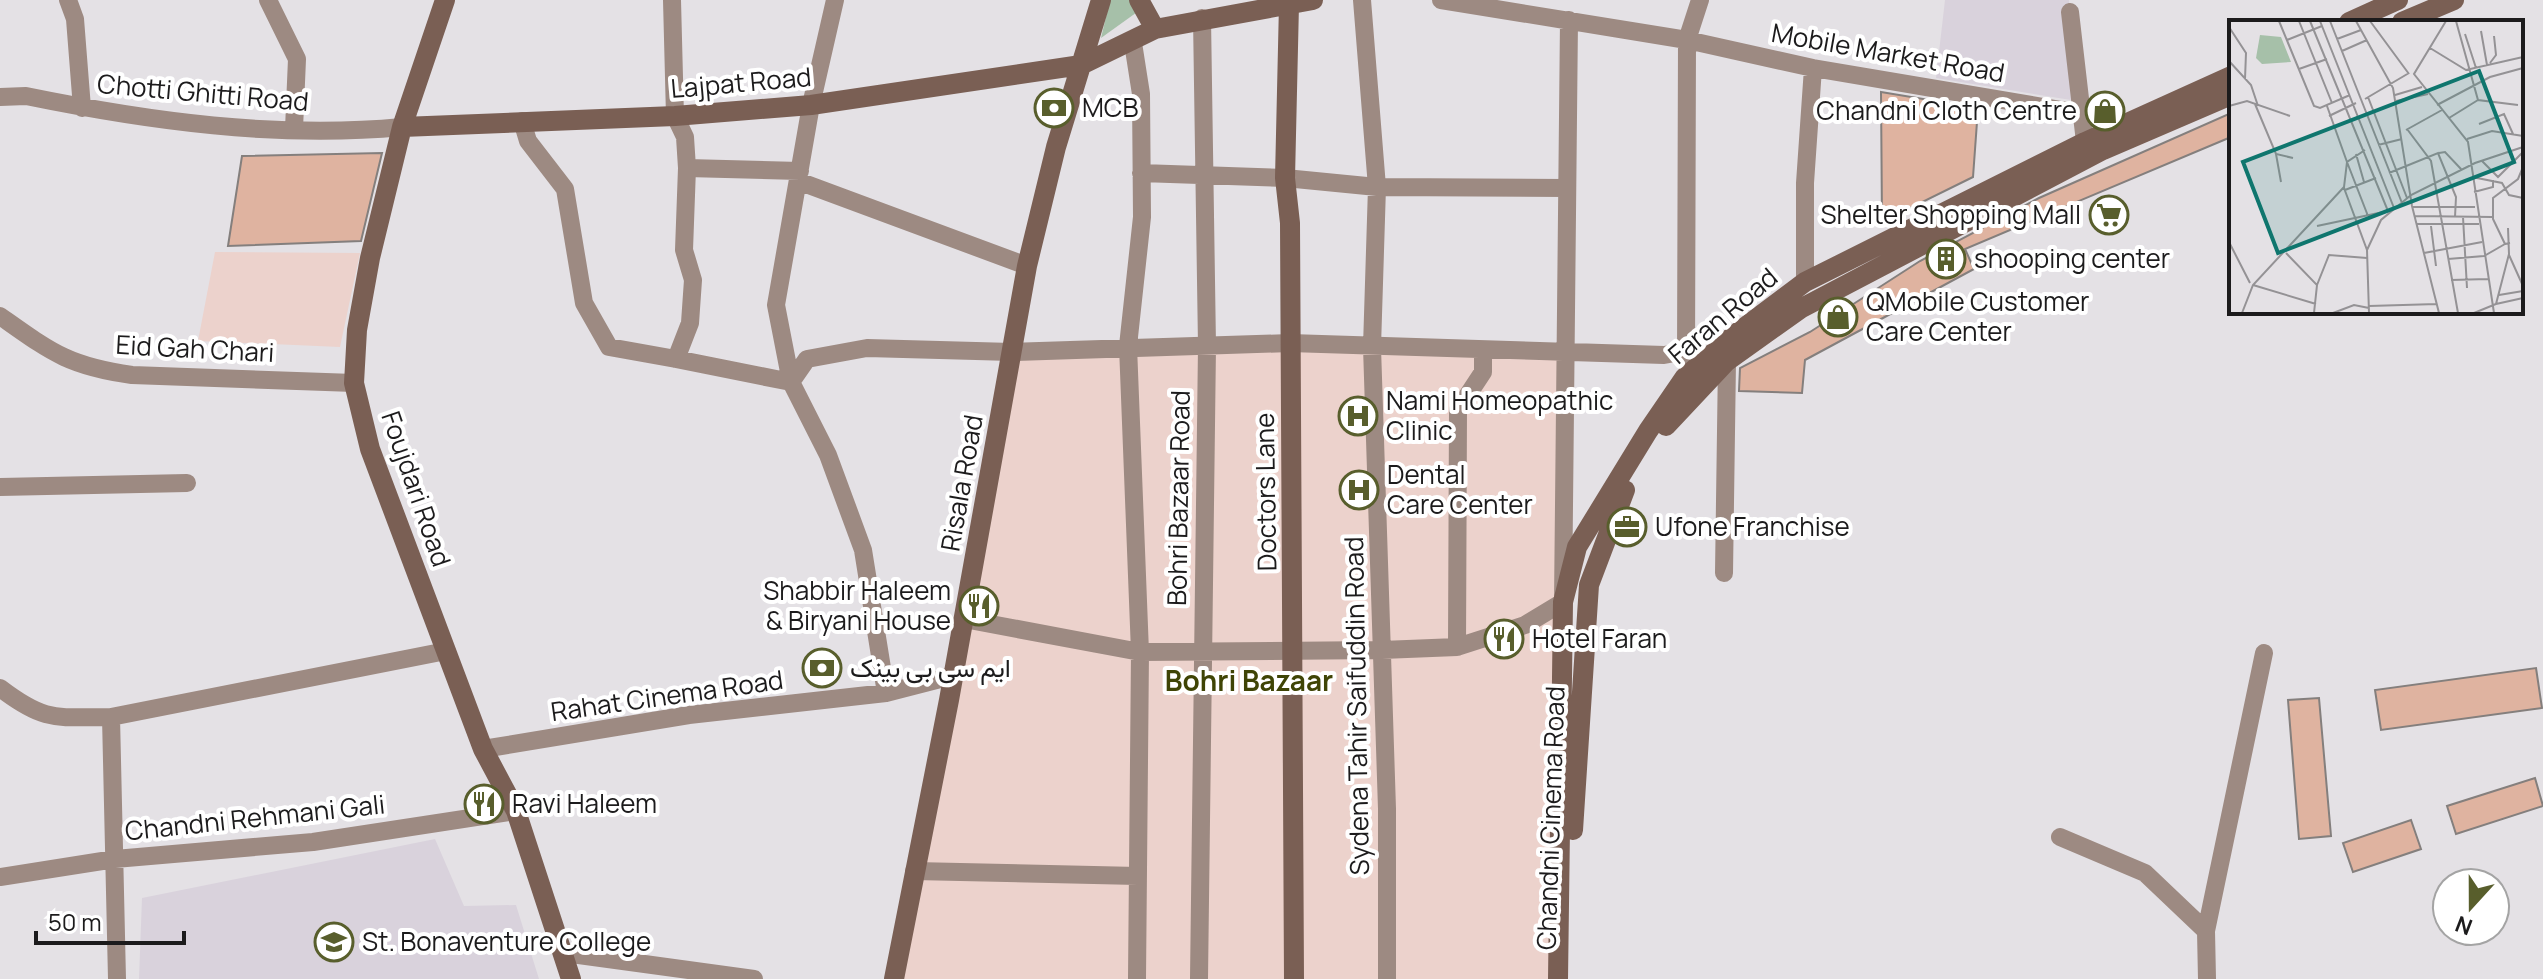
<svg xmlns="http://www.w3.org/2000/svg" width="2543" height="979" font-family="Manrope,Vazirmatn,sans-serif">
	<rect width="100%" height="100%" fill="#e4e1e5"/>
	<path fill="#ecd2cc" d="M 215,252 L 360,253 L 340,347 L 198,341 Z
		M 1564,350 L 1557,979 L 895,979 L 1012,352 Z"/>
	<path fill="#d9d2dc" d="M 1945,0 L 2069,0 L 2071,100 L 1936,78 Z
		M 435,839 L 464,906 L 516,905 L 539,979 L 139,979 L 142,898 Z"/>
	<path fill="#a6c0a9" d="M 1110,0 L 1130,0 L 1140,10 L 1101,38 Z"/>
	<path fill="#dfb3a0" stroke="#847f7d" stroke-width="2" d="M 1881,92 L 1978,108 L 1973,177 L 1882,222 Z
		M 2231,113 L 2231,137 L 1965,249 L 1974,269 L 1805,360 L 1802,393 L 1739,391 L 1740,368 L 1810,332 L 1920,261 L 2039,198 Z
		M 382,153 L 361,241 L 228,246 L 242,156 Z
		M 2536,668 L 2542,708 L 2381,730 L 2375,690 Z
		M 2319,698 L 2331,836 L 2299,839 L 2288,700 Z
		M 2535,778 L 2543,806 L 2456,834 L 2447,806 Z
		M 2411,820 L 2421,849 L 2353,872 L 2343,843 Z"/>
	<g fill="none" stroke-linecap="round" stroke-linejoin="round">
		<path stroke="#9d8a82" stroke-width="18" d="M 68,0 L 75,19 L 82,108
			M 268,0 L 297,59 L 294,129
			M 672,0 L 675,116 L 685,137 L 687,168 L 684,250 L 693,280 L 690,323 L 676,359 L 791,382 L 807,359 L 867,348 L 1012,352 L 1290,343 L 1664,355 L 1686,351
			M 835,0 L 811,105 L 776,305 L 791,382 L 828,455 L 863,550 L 886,693
			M 1362,0 L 1377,187 L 1372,347 L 1387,809 L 1387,979
			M 1441,0 L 1687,40 L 1813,68 L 2079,113
			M 2070,12 L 2085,142
			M 1133,43 L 1141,94 L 1142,217 L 1128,346 L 1140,652 L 1137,979
			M 0,97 L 26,96 C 148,121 278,139 402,127
			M 522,121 L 528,141 L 565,189 L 584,303 L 609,347 L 676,359
			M 687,168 L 800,171
			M 1141,173 L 1285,178 L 1377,187 L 1566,188
			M 798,181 L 1027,266
			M 1805,282 L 1805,183 L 1813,68
			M 0,316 C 51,352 68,366 132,375 L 354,383
			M 1686,362 L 1687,40 L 1700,0
			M 0,487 L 187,483
			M 1724,573 L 1727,361
			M 964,619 L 1140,652 L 1382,650 L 1457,647 L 1525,625 L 1563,602 L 1569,20
			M 1457,647 L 1458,410 L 1483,372 L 1483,351
			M 0,688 C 46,723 56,717 111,717 L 117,979
			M 111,717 L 446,651
			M 483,749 L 689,715 L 886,693 L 952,676
			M 2060,837 L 2145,873 L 2206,931 L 2207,979
			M 914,871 L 1138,876
			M 0,877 L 115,859 L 313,842 L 516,811
			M 2206,931 L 2264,653
			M 564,953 L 754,979
			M 1199,979 L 1207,346 L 1202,18"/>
		<path stroke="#7a5f54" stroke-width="20" d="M 445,0 L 402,127 L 370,258 L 357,330 L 354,383 L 370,449 L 483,749 L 516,811 L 571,979
			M 1139,0 L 1155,29
			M 1289,4 L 1285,178 L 1290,223 L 1294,979
			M 2349,22 L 2398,0
			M 2402,22 L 2454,0
			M 402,127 L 675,116 L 811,105 L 1081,65 L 1155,29 L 1313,0
			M 1666,426 L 1727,361 L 1800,309 L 2103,150 L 2231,95
			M 1573,830 L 1589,585 L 1625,490
			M 894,979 L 949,700 L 1027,266 L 1056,147 L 1101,0
			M 1558,979 L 1563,602 L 1577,547 L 1648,431 L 1685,377 L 1733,336 L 1805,282 L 2085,142 L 2231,76"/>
	</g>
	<defs>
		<g id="bank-ring" transform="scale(2)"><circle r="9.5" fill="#fff" stroke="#585e2c" stroke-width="1.5"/><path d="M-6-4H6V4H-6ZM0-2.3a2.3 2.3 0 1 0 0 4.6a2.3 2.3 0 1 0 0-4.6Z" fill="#585e2c"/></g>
		<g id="shop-ring" transform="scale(2)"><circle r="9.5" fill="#fff" stroke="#585e2c" stroke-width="1.5"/><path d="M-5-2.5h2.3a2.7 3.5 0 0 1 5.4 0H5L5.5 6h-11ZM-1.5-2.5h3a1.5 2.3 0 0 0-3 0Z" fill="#585e2c"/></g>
		<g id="supermarket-ring" transform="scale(2)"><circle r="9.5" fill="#fff" stroke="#585e2c" stroke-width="1.5"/><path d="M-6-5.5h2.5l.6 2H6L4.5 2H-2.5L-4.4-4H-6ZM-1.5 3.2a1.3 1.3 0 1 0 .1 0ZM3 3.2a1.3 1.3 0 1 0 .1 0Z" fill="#585e2c"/></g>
		<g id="building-ring" transform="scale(2)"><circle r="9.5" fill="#fff" stroke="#585e2c" stroke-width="1.5"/><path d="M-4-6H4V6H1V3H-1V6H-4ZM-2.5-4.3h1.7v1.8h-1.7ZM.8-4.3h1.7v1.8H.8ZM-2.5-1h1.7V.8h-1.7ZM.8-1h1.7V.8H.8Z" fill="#585e2c"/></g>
		<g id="hospital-ring" transform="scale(2)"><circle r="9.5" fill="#fff" stroke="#585e2c" stroke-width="1.5"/><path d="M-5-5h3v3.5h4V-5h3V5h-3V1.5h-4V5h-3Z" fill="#585e2c"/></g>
		<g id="office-ring" transform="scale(2)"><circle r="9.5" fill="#fff" stroke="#585e2c" stroke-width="1.5"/><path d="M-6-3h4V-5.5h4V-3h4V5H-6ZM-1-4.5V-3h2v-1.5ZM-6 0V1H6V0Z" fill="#585e2c"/></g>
		<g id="restaurant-ring" transform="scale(2)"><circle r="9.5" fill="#fff" stroke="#585e2c" stroke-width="1.5"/><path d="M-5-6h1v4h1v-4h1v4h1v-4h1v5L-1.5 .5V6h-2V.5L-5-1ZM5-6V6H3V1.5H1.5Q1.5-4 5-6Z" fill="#585e2c"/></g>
		<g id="university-ring" transform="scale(2)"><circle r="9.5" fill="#fff" stroke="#585e2c" stroke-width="1.5"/><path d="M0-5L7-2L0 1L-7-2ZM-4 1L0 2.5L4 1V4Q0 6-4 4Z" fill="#585e2c"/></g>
	</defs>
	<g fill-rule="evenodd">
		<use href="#bank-ring" x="1054" y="108"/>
		<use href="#shop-ring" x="2105" y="111"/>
		<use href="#supermarket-ring" x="2109" y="215"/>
		<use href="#building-ring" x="1946" y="259"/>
		<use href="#shop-ring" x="1838" y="317"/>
		<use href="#hospital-ring" x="1358" y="416"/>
		<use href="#hospital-ring" x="1359" y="490"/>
		<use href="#office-ring" x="1627" y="527"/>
		<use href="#restaurant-ring" x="979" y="606"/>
		<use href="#restaurant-ring" x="1504" y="639"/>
		<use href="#bank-ring" x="822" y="668"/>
		<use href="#restaurant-ring" x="484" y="804"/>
		<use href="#university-ring" x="334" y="942"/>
	</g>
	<g text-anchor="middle" stroke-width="8" stroke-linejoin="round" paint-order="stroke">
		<g font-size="26" fill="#1c1b1c" stroke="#fff">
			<text transform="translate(1888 53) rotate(10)" y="9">Mobile Market Road</text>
			<text transform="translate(741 83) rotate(-5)" y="9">Lajpat Road</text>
			<text transform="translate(203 93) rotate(5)" y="9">Chotti Ghitti Road</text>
			<text transform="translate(1723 316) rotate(-40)" y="9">Faran Road</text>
			<text transform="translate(195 349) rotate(3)" y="9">Eid Gah Chari</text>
			<text transform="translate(962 483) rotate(-80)" y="9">Risala Road</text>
			<text transform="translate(416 489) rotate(71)" y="9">Foujdari Road</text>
			<text transform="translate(1266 492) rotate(-91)" y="9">Doctors Lane</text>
			<text transform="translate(1179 498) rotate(-89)" y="9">Bohri Bazaar Road</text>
			<text transform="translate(667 696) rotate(-8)" y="9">Rahat Cinema Road</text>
			<text transform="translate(1357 706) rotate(-91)" y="9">Sydena Tahir Saifuddin Road</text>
			<text transform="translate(255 818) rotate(-6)" y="9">Chandni Rehmani Gali</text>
			<text transform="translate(1551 818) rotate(-88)" y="9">Chandni Cinema Road</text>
		</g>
		<g font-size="26" fill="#1c1b1c" stroke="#fff" text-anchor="start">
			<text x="1082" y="117">MCB</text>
			<text x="2077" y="120" text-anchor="end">Chandni Cloth Centre</text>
			<text x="2081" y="224" text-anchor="end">Shelter Shopping Mall</text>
			<text x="1974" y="268">shooping center</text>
			<text x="1866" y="311">QMobile Customer<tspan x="1866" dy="30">Care Center</tspan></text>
			<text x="1386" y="410">Nami Homeopathic<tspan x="1386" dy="30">Clinic</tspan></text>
			<text x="1387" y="484">Dental<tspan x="1387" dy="30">Care Center</tspan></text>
			<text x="1655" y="536">Ufone Franchise</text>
			<text x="951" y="600" text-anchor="end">Shabbir Haleem<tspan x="951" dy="30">&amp; Biryani House</tspan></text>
			<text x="1532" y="648">Hotel Faran</text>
			<text x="850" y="677">ایم سی بی بینک</text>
			<text x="512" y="813">Ravi Haleem</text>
			<text x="362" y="951">St. Bonaventure College</text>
		</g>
		<g font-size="28" font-weight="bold" fill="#3f4405" stroke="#fff">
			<text x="1249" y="691">Bohri Bazaar</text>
		</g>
	</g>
	<g transform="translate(2229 20)">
		<rect width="294" height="294" fill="#e4e1e5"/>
		<path d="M 31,15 L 52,17 L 62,42 L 33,44 L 27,38 Z" fill="#a6c0a9"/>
		<path fill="none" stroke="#949295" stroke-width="2" d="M 50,1 L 85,86 L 91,88 L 121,75M 70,1 L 103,83M 81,1 L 159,191 L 88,206M 91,1 L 165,188M 101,1 L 173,183M 127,1 L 164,68 L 183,186 L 210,293M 141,1 L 180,54M 217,1 L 185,54 L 239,122 L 265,293M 227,1 L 249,80 L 289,85M 0,7 L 17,33 L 16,59M 252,11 L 258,45M 236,14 L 247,48M 108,19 L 132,10M 58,20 L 93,6M 201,28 L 237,50 L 294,37M 113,31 L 138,20M 0,41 L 22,65 L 29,86M 261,43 L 267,35 L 265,16M 70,49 L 98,39M 166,75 L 193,67M 139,77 L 178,178M 136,79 L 180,53M 167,81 L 199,74M 26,84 L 47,134 L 64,138M 208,85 L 261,57 L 294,48M 0,86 L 18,81 L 61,96M 100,96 L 127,83M 220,98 L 249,80M 250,104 L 275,94 L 284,114M 178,109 L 202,141 L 229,293M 177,110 L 213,90M 238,119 L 263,111 L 294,116M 149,125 L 173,119M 136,130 L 118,142 L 139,196M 210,133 L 216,132 L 232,149M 47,134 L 52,162M 127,134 L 135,162M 253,141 L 269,157 L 294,132M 160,153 L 209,133 L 227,177 L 226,197M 243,157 L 273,163 L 280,175 L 294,178M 115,168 L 138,230 L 140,293M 116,170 L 147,158M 245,172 L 264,167 L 264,160M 183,187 L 246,187M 186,196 L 263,197M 234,197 L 238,268M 188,204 L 250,204M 202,206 L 207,246M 0,222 L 21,263M 281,223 L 276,224 L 264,199 L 264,178 L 289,159 L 294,147M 138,230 L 152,200 L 182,175 L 246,143 L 294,127M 57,233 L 88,265 L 85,293M 195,233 L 253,222M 280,235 L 294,266M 219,239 L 255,236 L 276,224M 222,260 L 259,259M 24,265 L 87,284M 88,265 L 100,235 L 138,238M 270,275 L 294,271M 267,284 L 294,278M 140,286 L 208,284M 13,293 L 24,265 L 115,167 L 118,142 L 98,86M 104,293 L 125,285 L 140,288M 245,293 L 267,284 L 280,234 L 279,208"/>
		<path fill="#0f766e" fill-opacity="0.15" stroke="#0f766e" stroke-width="4" d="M 250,51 L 285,142 L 49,233 L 14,142 Z"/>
		<rect width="294" height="294" fill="none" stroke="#1c1b1c" stroke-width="4"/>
	</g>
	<g transform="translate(2471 907) rotate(201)"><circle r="38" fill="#ffffff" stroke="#a4a4a4" stroke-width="2"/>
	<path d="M0-6L14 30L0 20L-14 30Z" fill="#585e2c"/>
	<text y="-12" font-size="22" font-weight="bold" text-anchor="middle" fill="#1c1b1c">N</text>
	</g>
	<path d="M36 931v12h148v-12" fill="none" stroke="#1c1b1c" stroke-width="4"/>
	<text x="48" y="931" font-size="24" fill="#1c1b1c" stroke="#ffffff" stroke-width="6" paint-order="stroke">50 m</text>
</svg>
